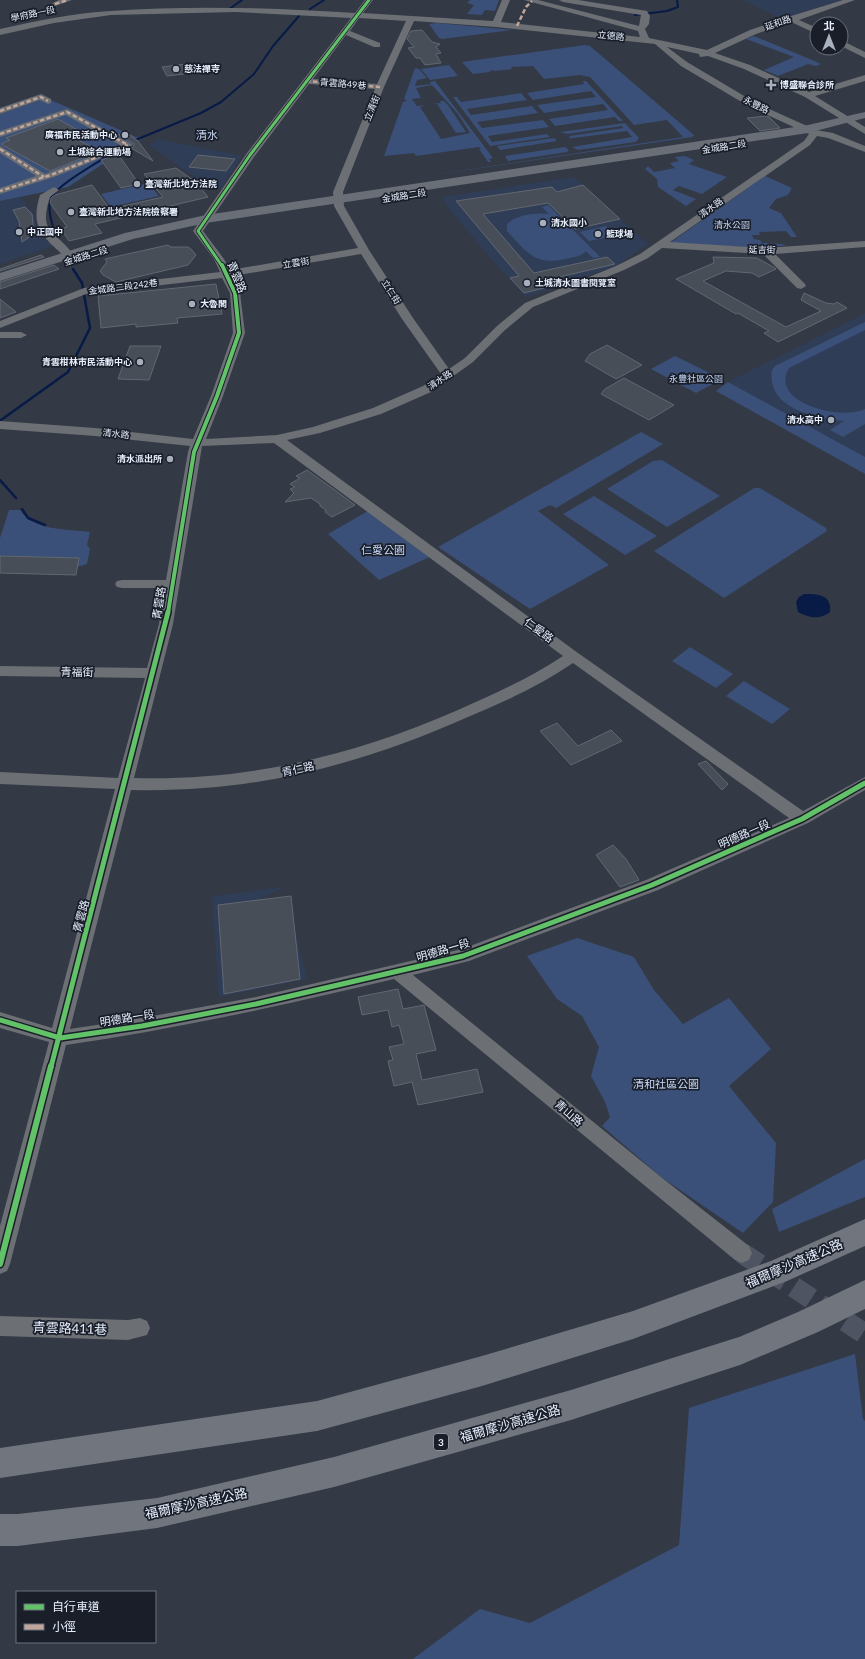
<svg xmlns="http://www.w3.org/2000/svg" width="865" height="1659" font-family="Lato,'Noto Sans TC',sans-serif">
	<rect width="100%" height="100%" fill="#333945"/>
	<path fill="#303d57" d="M 742,0 L 841,0 L 782,19 Z
		M 158,139 L 242,156 L 221,189 L 206,185 L 149,145 Z
		M 574,177 L 648,244 L 616,266 L 526,297 L 489,257 L 446,205 L 442,197 Z
		M 20,197 L 34,214 L 37,228 L 40,235 L 54,246 L 0,264 L 0,201 Z
		M 865,313 L 865,457 L 728,382 L 863,314 Z
		M 285,887 L 234,911 L 286,895 L 307,979 L 219,997 L 212,896 Z"/>
	<path fill="#3a5079" fill-rule="evenodd" d="M 470,0 L 499,0 L 495,11 L 485,10 L 482,15 L 467,14 L 474,5 L 467,3 Z
		M 437,23 L 512,30 L 442,39 L 439,38 L 429,24 Z
		M 754,36 L 812,60 L 821,64 L 816,66 L 808,64 L 778,76 L 764,70 L 794,57 L 746,39 Z
		M 585,45 L 590,46 L 694,135 L 692,137 L 405,179 L 683,137 L 667,120 L 634,125 L 590,77 L 580,75 L 544,79 L 533,66 L 511,67 L 512,69 L 494,71 L 492,70 L 489,72 L 473,74 L 462,62 Z
		M 449,65 L 458,76 L 430,80 L 421,69 Z
		M 415,68 L 419,69 L 427,78 L 417,80 L 415,86 L 431,84 L 430,82 L 435,81 L 493,158 L 489,159 L 491,162 L 488,162 L 479,149 L 481,149 L 479,147 L 416,156 L 414,153 L 384,156 L 403,102 L 407,101 L 404,99 ZM 432,85 L 458,114 L 470,133 L 441,139 L 420,107 L 426,105 L 417,106 L 412,99 L 421,98 L 416,88 Z
		M 583,81 L 586,81 L 623,121 L 619,121 L 615,117 L 555,126 L 549,119 L 608,110 L 603,104 L 544,113 L 537,105 L 596,97 L 591,91 L 533,100 L 527,93 L 584,84 Z
		M 521,93 L 527,100 L 467,109 L 471,115 L 532,106 L 538,113 L 477,122 L 482,128 L 543,120 L 549,127 L 488,136 L 492,142 L 547,134 L 550,137 L 490,146 L 453,97 L 457,97 L 461,102 Z
		M 46,98 L 141,139 L 68,187 L 0,201 L 0,114 Z
		M 440,101 L 444,101 L 448,105 L 466,132 L 456,133 L 437,104 L 432,104 L 441,103 Z
		M 625,123 L 639,138 L 636,142 L 578,150 L 572,147 L 632,137 L 627,131 L 566,139 L 570,138 L 569,136 L 623,128 L 622,126 L 567,134 L 560,132 Z
		M 554,138 L 557,141 L 500,150 L 497,146 Z
		M 565,147 L 569,150 L 567,152 L 508,161 L 505,156 Z
		M 685,156 L 694,160 L 689,164 L 727,177 L 702,194 L 679,186 L 673,190 L 696,199 L 686,206 L 658,187 L 657,179 L 645,169 L 648,166 L 654,172 L 675,168 L 670,163 L 679,161 L 675,157 Z
		M 765,176 L 792,188 L 788,195 L 776,199 L 769,208 L 781,213 L 797,237 L 791,237 L 786,231 L 759,232 L 760,235 L 752,235 L 754,239 L 760,240 L 762,243 L 782,244 L 786,246 L 771,246 L 763,248 L 670,243 Z
		M 148,183 L 159,196 L 111,207 L 101,194 Z
		M 548,205 L 600,257 L 593,258 L 586,251 C 581,257 573,257 566,259 C 534,266 527,252 507,231 L 507,224 C 516,215 536,212 549,214 L 542,207 Z
		M 606,226 L 615,236 L 589,241 L 580,232 Z
		M 865,322 L 865,330 L 789,368 C 768,403 842,421 865,409 L 865,424 L 843,437 L 830,430 L 844,421 C 816,418 766,409 772,370 L 775,366 Z
		M 675,356 L 722,379 L 696,393 L 651,369 Z
		M 728,382 L 865,457 L 865,474 L 716,391 Z
		M 641,432 L 663,444 L 556,508 L 550,505 L 538,511 L 609,565 L 530,609 L 438,547 Z
		M 662,460 L 720,496 L 667,527 L 607,489 L 653,461 Z
		M 754,488 L 760,488 L 826,528 L 827,531 L 724,598 L 654,551 Z
		M 594,496 L 657,536 L 625,555 L 563,514 Z
		M 9,510 L 20,510 C 34,531 67,529 90,532 L 87,545 L 90,549 L 87,564 L 77,567 L 79,558 L 0,556 L 0,538 Z
		M 368,511 L 432,556 L 379,580 L 328,534 Z
		M 690,647 L 733,674 L 716,688 L 672,661 Z
		M 744,681 L 790,709 L 772,724 L 726,696 Z
		M 577,938 L 634,957 L 654,990 L 683,1024 L 729,998 L 771,1049 L 729,1086 L 776,1143 L 773,1202 L 743,1233 L 661,1177 L 602,1126 L 610,1117 L 605,1102 L 591,1076 L 599,1047 L 582,1016 L 557,999 L 527,956 Z
		M 865,1159 L 865,1197 L 779,1232 L 772,1209 Z
		M 855,1354 L 863,1419 L 865,1421 L 865,1659 L 413,1659 L 480,1609 L 530,1623 L 679,1545 L 689,1408 Z"/>
	<path fill="#071b46" d="M 804,594 C 817,594 832,594 830,612 C 820,620 809,618 798,612 L 796,602 L 799,597 Z"/>
	<g fill="none" stroke-linecap="round" stroke-linejoin="round">
		<path stroke="#071b46" stroke-width="2" d="M 310,9 L 324,0
			M 228,10 L 242,0
			M 635,15 L 667,11 L 678,7 L 677,0
			M 133,141 L 201,113 L 221,102 L 254,74 L 273,46 L 299,16
			M 57,240 C 54,228 46,210 51,198 C 58,184 102,160 116,151"/>
		<path stroke="#071b46" stroke-width="2.5" d="M 1,420 L 68,372 L 90,328 L 82,283 L 73,269
			M 0,480 L 16,498
			M 22,509 L 28,518 L 45,525"/>
	</g>
	<path fill="#484e58" stroke="#626872" d="M 422,30 L 432,42 L 440,44 L 436,47 L 441,53 L 436,54 L 441,63 L 425,65 L 420,58 L 416,58 L 408,48 L 414,47 L 407,39 L 411,31 Z
		M 186,64 L 192,73 L 167,76 L 162,67 Z
		M 766,116 L 769,117 L 780,128 L 760,131 L 747,118 Z
		M 58,119 L 79,131 L 68,135 L 100,151 L 50,171 L 1,144 L 10,140 L 6,138 Z
		M 126,132 L 138,141 L 153,161 L 131,148 L 134,146 L 134,144 L 118,135 Z
		M 118,154 L 139,184 L 121,188 L 101,160 Z
		M 198,155 L 235,159 L 226,171 L 189,167 Z
		M 176,168 L 196,182 L 208,197 L 95,224 L 102,233 L 69,241 L 61,229 L 67,227 L 50,203 L 51,198 L 55,195 L 92,185 L 110,209 L 163,197 L 144,174 Z
		M 583,185 L 620,219 L 575,229 L 548,203 L 483,214 L 534,273 L 607,257 L 615,264 L 538,282 L 544,288 L 524,293 L 510,278 L 519,276 L 456,201 L 552,187 L 557,192 Z
		M 25,207 L 32,214 L 34,234 L 22,242 L 19,221 L 13,210 Z
		M 168,245 L 171,247 L 188,247 L 192,250 L 196,255 L 188,265 L 116,282 L 103,275 L 100,271 L 107,262 L 105,259 Z
		M 41,255 L 44,257 L 0,271 L 0,269 Z
		M 713,257 L 757,258 L 775,268 L 776,269 L 759,277 L 752,273 L 726,271 L 703,281 L 786,327 L 821,311 L 801,300 L 804,293 L 826,303 L 834,304 L 837,302 L 847,308 L 778,342 L 764,333 L 769,331 L 738,313 L 736,314 L 676,279 L 714,263 Z
		M 54,265 L 59,269 L 0,289 L 0,282 Z
		M 216,284 L 222,314 L 177,318 L 178,323 L 136,327 L 136,324 L 101,328 L 98,296 Z
		M 0,299 L 16,312 L 0,318 Z
		M 607,345 L 642,365 L 616,379 L 585,361 L 590,354 Z
		M 130,346 L 161,346 L 149,380 L 118,379 Z
		M 624,378 L 674,405 L 649,420 L 601,394 L 605,389 Z
		M 307,470 L 332,488 L 355,505 L 332,517 L 325,512 L 326,510 L 320,506 L 320,504 L 311,498 L 285,502 L 294,493 L 290,489 L 295,487 L 290,484 L 300,478 L 296,476 Z
		M 0,556 L 79,558 L 76,575 L 0,573 Z
		M 557,723 L 578,746 L 611,730 L 622,741 L 571,765 L 540,731 Z
		M 706,761 L 728,784 L 722,790 L 698,764 Z
		M 613,845 L 626,859 L 639,880 L 620,887 L 596,855 Z
		M 291,896 L 300,979 L 224,994 L 218,905 Z
		M 398,989 L 403,1009 L 424,1005 L 436,1050 L 416,1054 L 422,1080 L 477,1069 L 483,1092 L 418,1105 L 412,1082 L 394,1086 L 388,1061 L 393,1060 L 389,1047 L 404,1044 L 399,1025 L 392,1027 L 388,1010 L 362,1015 L 358,997 Z"/>
	<g fill="none" stroke-linecap="round" stroke-linejoin="round">
		<path stroke="#4e5461" stroke-width="21" stroke-dasharray="21 10" stroke-linecap="butt" d="M 742,1253 L 865,1334"/>
		<path fill="#6c6f73" fill-rule="evenodd" d="M 59,0 L 72,0 L 55,6 L 51,4 Z
			M 365,0 L 373,0 L 363,13 L 493,21 L 502,0 L 510,0 L 501,22 L 640,37 L 638,31 L 524,0 L 538,0 L 639,26 L 641,15 L 563,2 L 559,0 L 578,0 L 647,11 L 650,16 L 649,24 L 645,29 L 649,38 L 707,50 L 750,30 L 788,17 L 843,0 L 855,0 L 799,20 L 817,28 L 817,34 L 791,22 L 756,34 L 715,53 L 750,65 L 809,92 L 865,75 L 865,81 L 815,96 L 865,127 L 865,134 L 805,97 L 744,69 L 708,56 L 700,57 L 699,54 L 667,47 L 687,62 L 756,103 L 816,130 L 833,133 L 865,146 L 865,152 L 828,138 L 817,136 L 810,145 L 670,242 L 766,248 L 865,241 L 865,247 L 775,254 L 805,284 L 806,286 L 801,289 L 797,288 L 763,254 L 662,248 L 648,258 L 624,270 L 533,307 L 505,330 L 473,362 L 431,392 L 381,414 L 320,433 L 287,440 L 578,653 L 803,811 L 865,777 L 865,790 L 808,823 L 658,890 L 469,961 L 413,975 L 661,1177 L 749,1246 L 752,1253 L 749,1260 L 742,1263 L 735,1260 L 394,979 C 285,1005 176,1029 66,1045 L 10,1264 L 7,1271 L 0,1274 L 0,1226 L 49,1042 L 0,1028 L 0,1012 L 52,1028 L 115,789 L 0,784 L 0,772 L 118,778 L 145,678 L 0,676 L 0,666 L 147,668 L 159,624 L 165,588 L 122,588 L 117,587 L 115,584 L 117,581 L 122,580 L 166,580 L 188,452 L 190,446 L 95,436 L 0,429 L 0,421 L 95,428 L 193,439 L 211,396 L 233,333 L 230,293 L 222,278 L 86,294 L 0,328 L 0,321 L 84,288 L 220,272 L 214,259 L 193,231 L 247,153 L 351,18 L 236,12 L 111,15 L 54,23 L 0,35 L 0,29 C 37,21 73,13 111,11 C 192,5 274,8 355,13 ZM 359,18 L 406,21 L 377,84 L 313,79 L 346,35 L 374,47 L 380,47 L 380,43 L 350,31 ZM 414,21 L 496,27 L 655,44 L 681,66 L 750,107 L 809,134 L 804,141 L 640,254 L 616,266 L 525,303 L 497,326 L 465,358 L 449,369 L 413,318 L 369,250 L 344,206 L 343,192 L 384,87 ZM 309,84 L 375,89 L 333,192 L 334,206 L 358,248 L 230,270 L 224,259 L 203,231 L 254,157 ZM 361,254 L 402,319 L 441,374 L 423,386 L 373,408 L 313,427 L 277,435 L 206,439 L 223,396 L 245,333 L 240,293 L 233,276 ZM 274,443 L 563,656 C 530,678 494,694 458,710 C 352,756 249,781 134,778 L 173,624 L 202,446 ZM 573,663 L 789,818 L 646,880 L 462,949 L 256,997 L 142,1018 L 70,1029 L 131,790 C 253,793 357,766 468,717 C 504,702 541,685 573,663 Z
			M 841,40 L 865,52 L 865,58 L 841,46 Z
			M 41,94 L 51,99 L 51,103 L 48,104 L 40,100 L 0,114 L 0,108 Z
			M 67,109 L 133,145 L 54,177 L 0,194 L 0,188 L 36,176 L 0,153 L 0,146 L 45,174 L 120,145 L 66,115 L 0,137 L 0,131 Z
			M 54,187 L 59,190 L 50,197 C 38,234 55,230 73,254 L 68,257 L 64,256 C 42,236 30,227 40,195 Z
			M 0,332 L 21,332 L 27,335 L 21,338 L 0,338 Z
			M 0,1316 L 128,1320 L 140,1318 L 147,1321 L 150,1328 L 147,1335 L 128,1340 L 0,1336 Z"/>
		<path fill="#6a6f77" fill-rule="evenodd" d="M 865,112 L 865,118 L 808,133 L 206,223 L 133,239 L 0,281 L 0,273 L 125,233 L 206,215 L 808,125 Z"/>
		<path fill="#71757e" fill-rule="evenodd" d="M 865,1219 L 865,1246 L 787,1281 L 633,1339 L 482,1386 L 317,1431 L 0,1478 L 0,1448 L 317,1401 L 482,1356 L 633,1311 L 771,1261 Z
			M 865,1280 L 865,1309 L 818,1332 L 740,1365 L 571,1420 L 334,1487 L 157,1528 L 18,1546 L 0,1546 L 0,1514 L 18,1514 L 157,1498 L 334,1457 L 571,1390 L 739,1337 L 798,1312 Z"/>
		<path stroke="#c0a59a" stroke-width="2.5" stroke-dasharray="4.5 2.5" stroke-linecap="butt" d="M 55,4 L 68,0
			M 517,26 L 526,7 L 532,1
			M 306,81 L 380,87
			M 0,111 L 41,97 L 48,101
			M 0,134 L 67,112 L 128,145 L 51,175 L 0,191
			M 0,149 L 44,177"/>
		<g stroke="#191e29" stroke-width="4.5">
			<path id="cycleway-far3" d="M 222,266 L 198,231 L 250,155 L 369,0"/>
		</g>
		<g stroke="#191e29" stroke-width="6">
			<path id="cycleway-far2" d="M 168,613 L 194,452 L 217,396 L 239,333 L 235,293 L 222,265"/>
		</g>
		<g stroke="#191e29" stroke-width="8">
			<path id="cycleway-far1" d="M 0,1020 L 60,1038 L 142,1026 L 256,1004 L 463,956 L 652,885 L 802,819 L 865,783
				M 51,1067 L 168,612"/>
		</g>
		<g stroke="#191e29" stroke-width="9">
			<path id="cycleway" d="M 0,1264 L 51,1066"/>
		</g>
		<use href="#cycleway-far3" stroke="#61c268" stroke-width="3"/>
		<use href="#cycleway-far2" stroke="#61c268" stroke-width="4"/>
		<use href="#cycleway-far1" stroke="#61c268" stroke-width="5"/>
		<use href="#cycleway" stroke="#61c268" stroke-width="6"/>
	</g>
	<g fill="#a8afbd" stroke="#191e29" stroke-width="1.5">
		<circle cx="176" cy="69" r="4"/>
		<path d="M769 79h4v4h4v4h-4v4h-4v-4h-4v-4h4z"/>
		<circle cx="125" cy="135" r="4"/>
		<circle cx="60" cy="152" r="4"/>
		<circle cx="137" cy="184" r="4"/>
		<circle cx="71" cy="212" r="4"/>
		<circle cx="543" cy="223" r="4"/>
		<circle cx="19" cy="232" r="4"/>
		<circle cx="598" cy="234" r="4"/>
		<circle cx="527" cy="283" r="4"/>
		<circle cx="192" cy="304" r="4"/>
		<circle cx="140" cy="362" r="4"/>
		<circle cx="831" cy="420" r="4"/>
		<circle cx="170" cy="459" r="4"/>
	</g>
	<g text-anchor="middle" stroke-width="3.5" stroke-linejoin="round" paint-order="stroke">
		<g font-size="9" fill="#e7effe" stroke="#191e29">
			<text transform="translate(33 14) rotate(-12)" y="3">學府路一段</text>
			<text transform="translate(778 23) rotate(-19)" y="3">延和路</text>
			<text transform="translate(611 36) rotate(6)" y="3">立德路</text>
			<text transform="translate(343 84) rotate(5)" y="3">青雲路49巷</text>
			<text transform="translate(756 105) rotate(26)" y="3">永豐路</text>
			<text transform="translate(372 108) rotate(-68)" y="3">立清街</text>
			<text transform="translate(724 147) rotate(-9)" y="3">金城路二段</text>
			<text transform="translate(404 196) rotate(-9)" y="3">金城路二段</text>
			<text transform="translate(711 208) rotate(-36)" y="3">清水路</text>
			<text transform="translate(762 250) rotate(1)" y="3">延吉街</text>
			<text transform="translate(86 256) rotate(-17)" y="3">金城路二段</text>
			<text transform="translate(296 263) rotate(-10)" y="3">立雲街</text>
			<text transform="translate(123 287) rotate(-7)" y="3">金城路二段242巷</text>
			<text transform="translate(391 292) rotate(57)" y="3">立仁街</text>
			<text transform="translate(440 380) rotate(-34)" y="3">清水路</text>
			<text transform="translate(116 434) rotate(6)" y="3">清水路</text>
		</g>
		<g font-size="9" font-weight="bold" fill="#e7effe" stroke="#191e29" text-anchor="start">
			<text x="184" y="72">慈法禪寺</text>
			<text x="780" y="88">博盛聯合診所</text>
			<text x="117" y="138" text-anchor="end">廣福市民活動中心</text>
			<text x="68" y="155">土城綜合運動場</text>
			<text x="145" y="187">臺灣新北地方法院</text>
			<text x="79" y="215">臺灣新北地方法院檢察署</text>
			<text x="551" y="226">清水國小</text>
			<text x="27" y="235">中正國中</text>
			<text x="606" y="237">籃球場</text>
			<text x="535" y="286">土城清水圖書閱覽室</text>
			<text x="200" y="307">大魯閣</text>
			<text x="132" y="365" text-anchor="end">青雲柑林市民活動中心</text>
			<text x="823" y="423" text-anchor="end">清水高中</text>
			<text x="162" y="462" text-anchor="end">清水派出所</text>
		</g>
		<g font-size="9" fill="#c8dafa" stroke="#191e29">
			<text x="732" y="228">清水公園</text>
			<text x="696" y="382">永豐社區公園</text>
		</g>
		<rect fill="#191e29" stroke="#a9b0be" stroke-width="1" x="434" y="1434" width="14" height="16" rx="3"/>
		<g font-size="10" font-weight="bold" fill="#e7effe">
			<text x="441" y="1446">3</text>
		</g>
		<g font-size="11" fill="#c4d4f0" stroke="#191e29">
			<text x="207" y="139">清水</text>
		</g>
		<g font-size="11" fill="#e7effe" stroke="#191e29">
			<text transform="translate(237 277) rotate(68)" y="4">青雲路</text>
			<text transform="translate(159 603) rotate(-81)" y="4">青雲路</text>
			<text transform="translate(539 630) rotate(36)" y="4">仁愛路</text>
			<text transform="translate(77 672) rotate(1)" y="4">青福街</text>
			<text transform="translate(298 769) rotate(-13)" y="4">青仁路</text>
			<text transform="translate(744 834) rotate(-24)" y="4">明德路一段</text>
			<text transform="translate(81 916) rotate(-75)" y="4">青雲路</text>
			<text transform="translate(443 950) rotate(-16)" y="4">明德路一段</text>
			<text transform="translate(127 1018) rotate(-9)" y="4">明德路一段</text>
			<text transform="translate(569 1113) rotate(41)" y="4">青山路</text>
		</g>
		<g font-size="11" fill="#c8dafa" stroke="#191e29">
			<text x="383" y="554">仁愛公園</text>
			<text x="666" y="1088">清和社區公園</text>
		</g>
		<g font-size="13" fill="#e7effe" stroke="#191e29">
			<text transform="translate(794 1263) rotate(-23)" y="5">福爾摩沙高速公路</text>
			<text transform="translate(70 1328) rotate(2)" y="5">青雲路411巷</text>
			<text transform="translate(510 1423) rotate(-16)" y="5">福爾摩沙高速公路</text>
			<text transform="translate(196 1503) rotate(-12)" y="5">福爾摩沙高速公路</text>
		</g>
	</g>
	<rect x="16" y="1591" width="140" height="52" fill="#191e29" stroke="#6b727e"/>
	<rect x="24" y="1604" width="20" height="6" fill="#61c268" stroke="#6b727e"/>
	<text x="52" y="1611" font-size="12" fill="#e7effe">自行車道</text>
	<rect x="24" y="1624" width="20" height="6" fill="#c0a59a" stroke="#6b727e"/>
	<text x="52" y="1631" font-size="12" fill="#e7effe">小徑</text>
	<g transform="translate(829 36)"><circle r="19" fill="#191e29" stroke="#6b727e"/>
	<path d="M0-3L7 15L0 10L-7 15Z" fill="#a8afbd"/>
	<text y="-6" font-size="11" font-weight="bold" text-anchor="middle" fill="#e7effe">北</text>
	</g>
</svg>
